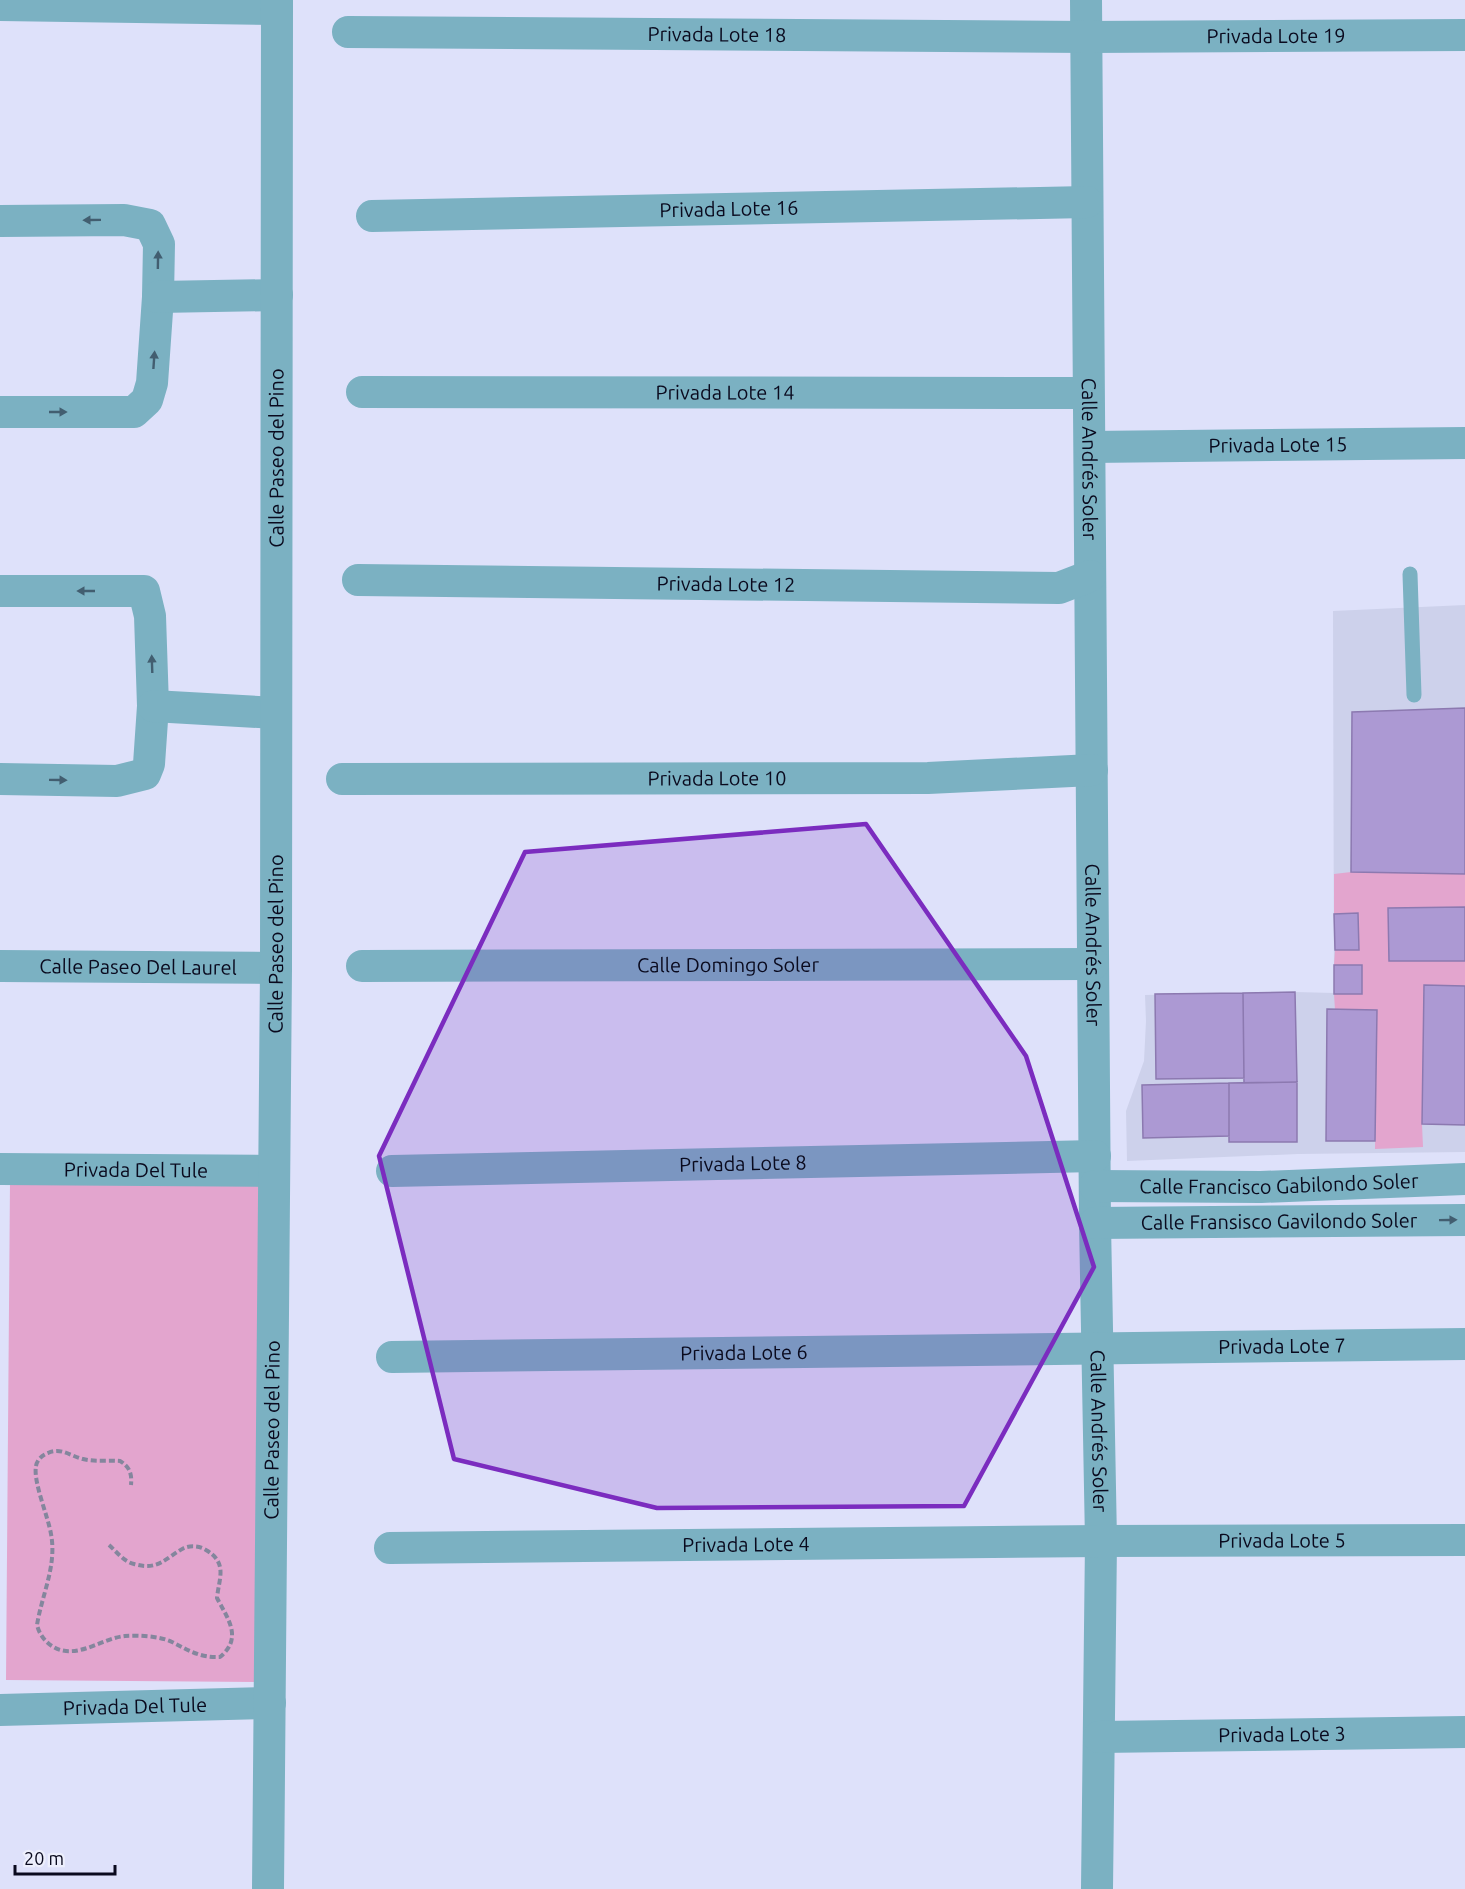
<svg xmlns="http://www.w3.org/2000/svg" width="1465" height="1889" font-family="Ubuntu,sans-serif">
	<rect width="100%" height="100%" fill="#dee1fa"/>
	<path fill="#cdd1eb" d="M 1465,605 L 1465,1152 L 1298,1154 L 1127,1161 L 1126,1111 L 1144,1061 L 1146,1021 L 1145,995 L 1295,992 L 1334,993 L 1333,611 Z"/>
	<path fill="#e3a5ce" d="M 1351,872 L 1465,874 L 1465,907 L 1388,909 L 1389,961 L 1465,961 L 1465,986 L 1424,986 L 1422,1124 L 1423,1147 L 1375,1149 L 1377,1010 L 1335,1010 L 1334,994 L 1362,994 L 1362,965 L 1334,965 L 1335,950 L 1359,949 L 1358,913 L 1334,914 L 1334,874 Z
		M 10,1182 L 259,1184 L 255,1682 L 6,1680 Z"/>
	<path fill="#ac99d3" stroke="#8c79b0" stroke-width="1.5" d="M 1465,708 L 1465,874 L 1351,872 L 1352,712 Z
		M 1465,907 L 1465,961 L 1389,961 L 1388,908 Z
		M 1358,913 L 1359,950 L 1335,950 L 1334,914 Z
		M 1334,965 L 1362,965 L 1362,994 L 1334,994 Z
		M 1424,985 L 1465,986 L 1465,1125 L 1422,1124 Z
		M 1295,992 L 1297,1082 L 1244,1083 L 1243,993 Z
		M 1243,993 L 1244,1078 L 1156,1079 L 1155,994 Z
		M 1327,1009 L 1377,1010 L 1375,1141 L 1326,1141 Z
		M 1297,1082 L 1297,1142 L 1229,1142 L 1229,1083 Z
		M 1229,1083 L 1229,1136 L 1143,1138 L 1142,1085 Z"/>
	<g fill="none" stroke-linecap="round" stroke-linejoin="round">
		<path stroke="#84869d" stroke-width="4" stroke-dasharray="6 3" stroke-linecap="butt" d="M 109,1545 C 116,1551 124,1562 134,1564 C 159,1571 165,1558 184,1548 C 191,1545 200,1546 206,1550 C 228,1563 219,1578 217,1598 C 228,1619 243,1638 220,1657 C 200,1658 188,1650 172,1642 C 160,1636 138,1635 125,1636 C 105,1638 86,1653 66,1651 C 52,1650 40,1638 37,1625 C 42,1594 57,1566 51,1534 C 48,1516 33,1482 36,1466 C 37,1460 42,1455 48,1453 C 61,1447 70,1456 83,1459 C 94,1462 108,1460 120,1461 C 130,1467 132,1474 131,1485"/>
		<path stroke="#7bb1c2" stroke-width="15" d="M 1410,574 L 1414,695"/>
		<g stroke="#7bb1c2" stroke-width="32">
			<path id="s1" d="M 1086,0 L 1095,1223 L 1101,1541 L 1097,1889"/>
			<path d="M 0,5 L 277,9"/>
			<path id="s2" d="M 348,32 L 1088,37 L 1465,35"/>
			<path id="s3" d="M 372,216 L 1087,202"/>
			<path d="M 0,221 L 124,220 L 150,225 L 159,244 L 158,297 L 152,383 L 147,400 L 134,412 L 0,412"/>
			<path d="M 158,297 L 277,295"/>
			<path id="s4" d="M 362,392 L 1088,393"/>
			<path id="s5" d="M 1090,447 L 1465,443"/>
			<path id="s6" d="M 358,580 L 1059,588 L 1090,576"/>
			<path d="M 0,591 L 144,591 L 150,616 L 153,706 L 149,764 L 145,774 L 117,781 L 0,779"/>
			<path d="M 153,706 L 276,713"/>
			<path id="s7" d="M 342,779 L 928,778 L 1092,770"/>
			<path id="s8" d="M 0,966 L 276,968"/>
			<path id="s9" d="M 362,966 L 1093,964"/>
			<path id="s10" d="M 0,1169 L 274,1171"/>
			<path id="s11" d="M 392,1171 L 1095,1156"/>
			<path id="s12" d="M 1095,1186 L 1261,1187 L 1465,1179"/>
			<path id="s13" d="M 1095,1223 L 1465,1220"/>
			<path id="s14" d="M 392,1357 L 1465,1344"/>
			<path id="s15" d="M 390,1548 L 1101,1541 L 1465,1540"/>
			<path id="s16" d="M 0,1710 L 270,1703"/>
			<path id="s17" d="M 1099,1737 L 1465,1732"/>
			<path id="s18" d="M 268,1889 L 276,968 L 277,0"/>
		</g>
	</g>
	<defs><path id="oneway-solid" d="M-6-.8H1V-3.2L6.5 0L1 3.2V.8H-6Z" transform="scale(1.5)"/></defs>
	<g fill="#425e70">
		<use href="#oneway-solid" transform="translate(92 220) rotate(179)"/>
		<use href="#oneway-solid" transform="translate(158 260) rotate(-89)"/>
		<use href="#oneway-solid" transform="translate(154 360) rotate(-86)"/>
		<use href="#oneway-solid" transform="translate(58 412)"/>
		<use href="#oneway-solid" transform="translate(86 591) rotate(180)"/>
		<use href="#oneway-solid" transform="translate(152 664) rotate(-92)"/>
		<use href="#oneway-solid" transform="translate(58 780) rotate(1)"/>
		<use href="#oneway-solid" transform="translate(1448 1220) rotate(-1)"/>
	</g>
	<path fill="#7b2cbf" fill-opacity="0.2" stroke="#7b2cbf" stroke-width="4.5" stroke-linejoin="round" d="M 866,824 L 1026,1056 L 1094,1267 L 964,1506 L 657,1508 L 454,1459 L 379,1156 L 525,852 Z"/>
	<g text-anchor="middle" stroke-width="6" stroke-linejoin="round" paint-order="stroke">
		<g font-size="20" fill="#0a0a1e" stroke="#edeffc">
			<text dy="7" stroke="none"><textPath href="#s2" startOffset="369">Privada Lote 18</textPath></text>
			<text dy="7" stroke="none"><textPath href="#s2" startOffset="928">Privada Lote 19</textPath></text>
			<text dy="7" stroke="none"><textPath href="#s3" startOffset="357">Privada Lote 16</textPath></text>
			<text dy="7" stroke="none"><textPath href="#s4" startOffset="363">Privada Lote 14</textPath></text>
			<text dy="7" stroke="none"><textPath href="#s5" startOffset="188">Privada Lote 15</textPath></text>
			<text dy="7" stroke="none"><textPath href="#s18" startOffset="1431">Calle Paseo del Pino</textPath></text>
			<text dy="7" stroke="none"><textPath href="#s1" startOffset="459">Calle Andrés Soler</textPath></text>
			<text dy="7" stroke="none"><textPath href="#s6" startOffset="368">Privada Lote 12</textPath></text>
			<text dy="7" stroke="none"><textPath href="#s7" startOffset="375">Privada Lote 10</textPath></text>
			<text dy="7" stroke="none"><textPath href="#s18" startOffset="945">Calle Paseo del Pino</textPath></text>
			<text dy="7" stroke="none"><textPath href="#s1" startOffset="945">Calle Andrés Soler</textPath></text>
			<text dy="7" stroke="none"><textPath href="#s9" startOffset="366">Calle Domingo Soler</textPath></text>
			<text dy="7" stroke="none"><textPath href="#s8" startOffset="138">Calle Paseo Del Laurel</textPath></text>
			<text dy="7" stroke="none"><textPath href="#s11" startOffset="351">Privada Lote 8</textPath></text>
			<text dy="7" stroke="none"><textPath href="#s10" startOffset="136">Privada Del Tule</textPath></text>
			<text dy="7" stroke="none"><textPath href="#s12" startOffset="184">Calle Francisco Gabilondo Soler</textPath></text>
			<text dy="7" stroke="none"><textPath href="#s13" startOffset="184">Calle Fransisco Gavilondo Soler</textPath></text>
			<text dy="7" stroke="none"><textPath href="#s14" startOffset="890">Privada Lote 7</textPath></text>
			<text dy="7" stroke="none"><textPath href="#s14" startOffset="352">Privada Lote 6</textPath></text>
			<text dy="7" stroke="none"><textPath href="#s1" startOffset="1431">Calle Andrés Soler</textPath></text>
			<text dy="7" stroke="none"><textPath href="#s18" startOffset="459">Calle Paseo del Pino</textPath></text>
			<text dy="7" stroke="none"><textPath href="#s15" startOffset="892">Privada Lote 5</textPath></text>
			<text dy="7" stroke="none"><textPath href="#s15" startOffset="356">Privada Lote 4</textPath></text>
			<text dy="7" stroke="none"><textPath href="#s16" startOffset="135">Privada Del Tule</textPath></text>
			<text dy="7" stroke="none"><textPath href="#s17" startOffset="183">Privada Lote 3</textPath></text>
		</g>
	</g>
	<path d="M15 1865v9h100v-9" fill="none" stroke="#0a0a1e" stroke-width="3"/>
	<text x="24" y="1865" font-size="18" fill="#0a0a1e" stroke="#edeffc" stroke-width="4.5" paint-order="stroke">20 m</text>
</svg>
